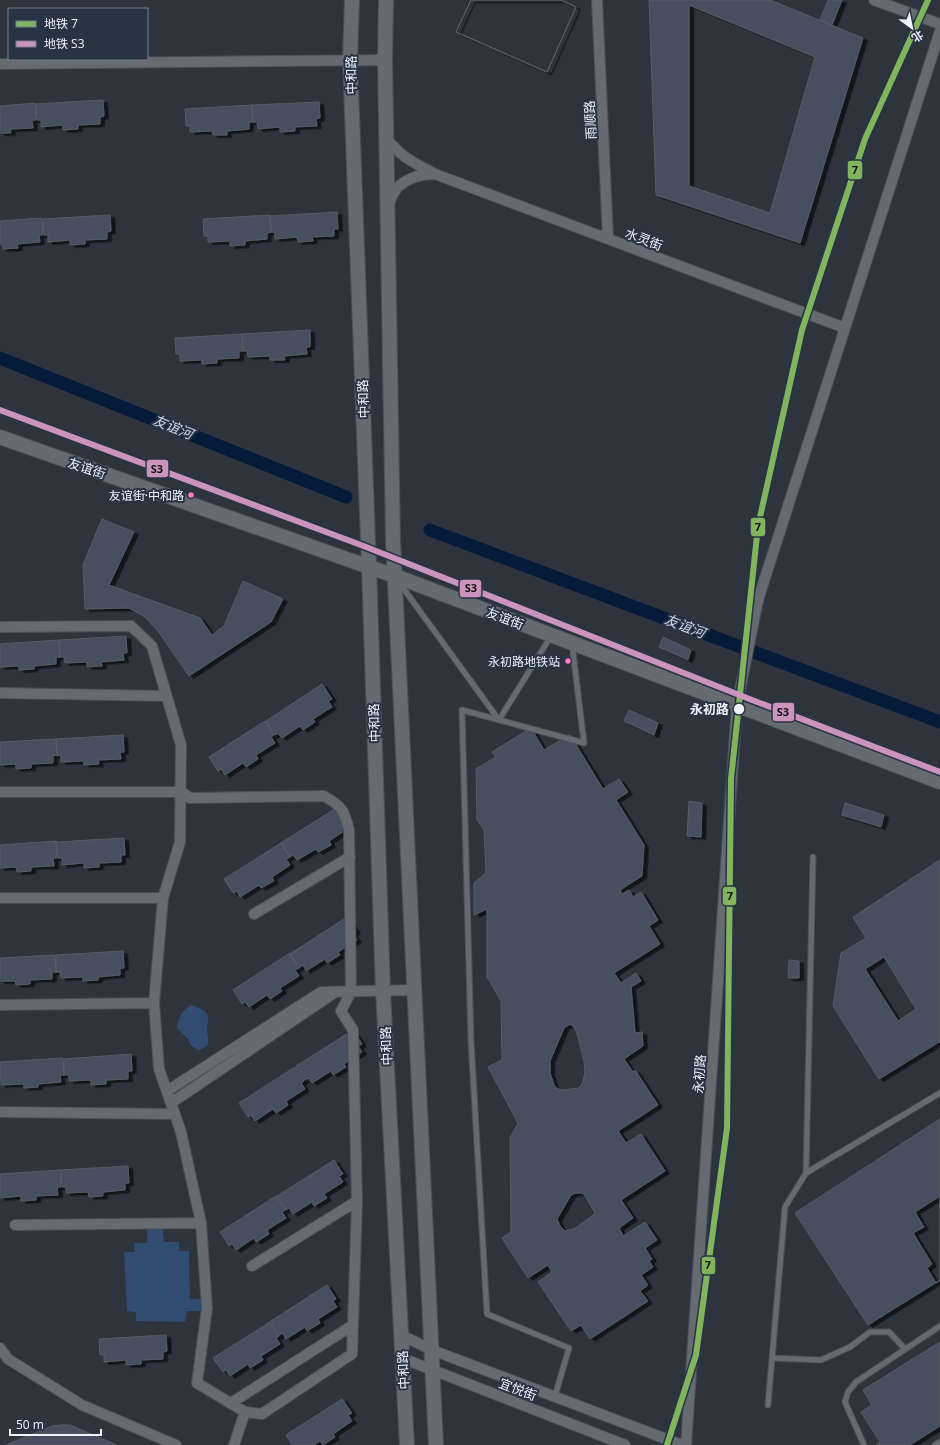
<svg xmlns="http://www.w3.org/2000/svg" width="940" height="1445" font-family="'Open Sans','Noto Sans SC',sans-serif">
	<defs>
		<filter id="shadow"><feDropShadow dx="4.5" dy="2.5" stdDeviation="0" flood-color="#0009"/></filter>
	</defs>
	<rect width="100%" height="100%" fill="#2e343e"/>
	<path fill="#324b71" d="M 191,1005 C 200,1008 210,1011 208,1021 C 208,1025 206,1027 207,1031 C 208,1037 209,1040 207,1046 L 199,1050 L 191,1046 L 188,1039 L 177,1028 C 178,1017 182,1011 191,1005 Z
		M 147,1223 L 162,1223 L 164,1242 L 179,1242 L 179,1251 L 189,1251 L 190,1299 L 206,1299 L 206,1311 L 187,1311 L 185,1322 L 136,1321 L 136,1312 L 127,1311 L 124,1252 L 135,1252 L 134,1243 L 147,1243 Z"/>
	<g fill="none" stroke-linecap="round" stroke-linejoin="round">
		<path stroke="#061a3a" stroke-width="13" d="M 0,358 L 346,497
			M 430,530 L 940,722"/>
	</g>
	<path fill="#444f5f" stroke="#565c64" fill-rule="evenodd" filter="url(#shadow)" d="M 471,0 L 561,0 L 576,7 L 547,72 L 456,32 Z
		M 471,0 L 561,0 L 576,7 L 547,72 L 456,32 Z
		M 649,0 L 770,0 L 863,38 L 800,243 L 656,195 ZM 689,5 L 815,57 L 770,213 L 689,186 Z
		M 828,0 L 842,0 L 832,25 L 820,20 Z
		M 103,100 L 104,116 L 100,117 L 100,124 L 78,125 L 78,129 L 63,130 L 63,125 L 41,127 L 41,120 L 37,120 L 36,104 Z
		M 319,102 L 320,118 L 316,119 L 317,126 L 295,127 L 295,131 L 280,132 L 280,127 L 258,129 L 257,122 L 253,122 L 252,105 Z
		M 35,103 L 36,120 L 32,120 L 33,128 L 10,129 L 11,133 L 0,133 L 0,106 Z
		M 252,105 L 253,122 L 249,122 L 249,129 L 227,131 L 227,135 L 213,135 L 212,131 L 190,132 L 190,126 L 186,126 L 185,109 Z
		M 337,212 L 338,229 L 334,229 L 334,236 L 312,237 L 313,241 L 298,242 L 297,237 L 275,239 L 275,232 L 271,232 L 270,216 Z
		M 110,215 L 111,231 L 107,232 L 107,239 L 85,240 L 85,244 L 70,245 L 70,240 L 48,242 L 48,235 L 44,235 L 43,219 Z
		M 270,215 L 271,232 L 267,233 L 267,239 L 245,241 L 245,245 L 230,246 L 230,241 L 208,242 L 208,236 L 204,236 L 203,219 Z
		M 42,218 L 43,235 L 39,235 L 40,242 L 17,244 L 18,248 L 3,249 L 2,244 L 0,244 L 0,221 Z
		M 310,330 L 310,347 L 306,347 L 307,354 L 284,356 L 285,360 L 270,360 L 270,356 L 248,357 L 247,351 L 243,351 L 242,334 Z
		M 242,334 L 243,351 L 239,351 L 239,358 L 217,359 L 217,363 L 202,364 L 202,360 L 180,361 L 180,354 L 176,354 L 175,338 Z
		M 102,519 L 134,532 L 109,585 L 200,618 L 212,635 L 224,626 L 243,581 L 283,599 L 271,622 L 189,676 L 158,631 L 145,617 L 129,608 L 85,609 L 83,565 Z
		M 126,636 L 127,653 L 123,653 L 124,660 L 101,662 L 102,666 L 87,667 L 87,662 L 65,663 L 64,657 L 60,657 L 59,640 Z
		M 663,637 L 691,650 L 688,660 L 659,647 Z
		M 59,640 L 60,657 L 56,657 L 56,664 L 34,666 L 34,669 L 19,670 L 19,666 L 0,667 L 0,644 Z
		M 322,684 L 332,699 L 328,701 L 332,707 L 313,719 L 315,722 L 303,730 L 300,726 L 282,738 L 278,733 L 275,735 L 266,721 Z
		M 629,710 L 658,723 L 654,735 L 624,721 Z
		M 799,714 L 819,721 L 815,732 L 796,725 Z
		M 265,721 L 274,735 L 271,737 L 275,743 L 256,755 L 258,759 L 246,767 L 243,763 L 225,775 L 221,769 L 218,771 L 209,757 Z
		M 531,728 L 544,750 L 570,735 L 603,789 L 619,779 L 628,792 L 616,800 L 644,845 L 642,876 L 620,890 L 622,894 L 629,890 L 633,897 L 641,892 L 658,920 L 649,926 L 660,944 L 614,973 L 621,983 L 636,973 L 641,981 L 631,987 L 635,1033 L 642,1032 L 643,1046 L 624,1059 L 633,1072 L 635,1070 L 658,1105 L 618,1131 L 626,1143 L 641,1134 L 665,1171 L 621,1200 L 633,1218 L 619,1228 L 623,1236 L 645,1222 L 657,1240 L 645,1248 L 652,1259 L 649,1261 L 653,1267 L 641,1275 L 648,1285 L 640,1291 L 648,1301 L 590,1339 L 581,1325 L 571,1331 L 538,1282 L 552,1272 L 548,1265 L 528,1278 L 502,1238 L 511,1232 L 510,1138 L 518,1123 L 488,1067 L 502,1060 L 501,1001 L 487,977 L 487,909 L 474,915 L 474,883 L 486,873 L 484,830 L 477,820 L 476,769 L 496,757 L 492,752 ZM 570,1024 L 574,1027 L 577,1033 L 584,1061 L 585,1072 L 583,1082 L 579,1088 L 563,1090 L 558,1089 L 554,1085 L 550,1073 L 550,1061 L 564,1028 ZM 575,1193 L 582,1193 L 585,1196 L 595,1213 L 592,1216 L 574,1229 L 565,1231 L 560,1226 L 557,1219 L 571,1195 Z
		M 123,735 L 124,752 L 120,752 L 121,759 L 98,760 L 99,764 L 84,765 L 84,761 L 61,762 L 61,755 L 57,756 L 56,739 Z
		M 56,739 L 57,755 L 53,756 L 53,763 L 31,764 L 31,768 L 16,769 L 16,764 L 0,765 L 0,742 Z
		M 689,801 L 702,803 L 701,837 L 687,836 Z
		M 845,803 L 884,815 L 881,827 L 842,815 Z
		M 338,807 L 347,829 L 329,841 L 331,845 L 318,852 L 316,849 L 297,860 L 293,855 L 290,857 L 281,843 Z
		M 124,838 L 125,855 L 121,855 L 121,862 L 99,863 L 99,867 L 84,868 L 84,863 L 62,865 L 62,858 L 58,858 L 56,842 Z
		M 56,841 L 57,858 L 53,858 L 54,866 L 31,867 L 31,871 L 17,872 L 16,867 L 0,868 L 0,845 Z
		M 281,843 L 290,857 L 286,859 L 290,865 L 272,877 L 274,881 L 261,888 L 259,885 L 240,897 L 237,891 L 233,893 L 224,879 Z
		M 940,860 L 940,1043 L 939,1042 L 879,1079 L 833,1006 L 841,953 L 866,938 L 853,917 ZM 884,957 L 916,1009 L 898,1021 L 865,969 Z
		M 347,917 L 356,931 L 353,934 L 357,940 L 338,952 L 340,955 L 327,963 L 325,959 L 306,971 L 303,965 L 299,968 L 290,954 Z
		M 123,951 L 124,968 L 120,968 L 120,975 L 98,977 L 98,980 L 83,981 L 83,977 L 61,978 L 60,972 L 56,972 L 56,955 Z
		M 290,953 L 299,968 L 295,970 L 299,976 L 280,988 L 282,991 L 270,999 L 267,995 L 249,1007 L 245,1002 L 242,1004 L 233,990 Z
		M 55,955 L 56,972 L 52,972 L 52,979 L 30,980 L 30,984 L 16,985 L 15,981 L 0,981 L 0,958 Z
		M 789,960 L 799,961 L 799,978 L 788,978 Z
		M 353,1030 L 362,1044 L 358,1046 L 362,1052 L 344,1064 L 346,1067 L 333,1075 L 331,1071 L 312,1083 L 308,1078 L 305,1080 L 296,1066 Z
		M 131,1054 L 132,1071 L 128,1071 L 128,1079 L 106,1080 L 106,1084 L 91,1085 L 91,1080 L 69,1081 L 69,1075 L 64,1075 L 64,1059 Z
		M 63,1058 L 64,1075 L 60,1075 L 61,1082 L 38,1084 L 38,1087 L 24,1088 L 24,1084 L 1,1085 L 1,1079 L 0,1079 L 0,1062 Z
		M 295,1067 L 304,1081 L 301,1083 L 305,1089 L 286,1101 L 288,1105 L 276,1113 L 273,1109 L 255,1121 L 251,1115 L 248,1117 L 239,1103 Z
		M 940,1119 L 940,1280 L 868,1325 L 795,1213 Z
		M 334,1160 L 343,1174 L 339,1176 L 343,1182 L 324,1194 L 327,1198 L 314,1206 L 312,1202 L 293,1214 L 289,1208 L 286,1210 L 277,1196 Z
		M 128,1166 L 129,1183 L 125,1183 L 125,1190 L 103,1192 L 103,1196 L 89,1197 L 88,1192 L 66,1193 L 66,1187 L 62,1187 L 61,1170 Z
		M 61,1170 L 61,1187 L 57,1187 L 58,1195 L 36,1196 L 36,1200 L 21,1201 L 21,1196 L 0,1198 L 0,1174 Z
		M 276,1196 L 285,1210 L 282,1212 L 286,1218 L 267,1230 L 269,1234 L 256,1242 L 254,1238 L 236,1250 L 232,1244 L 229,1246 L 220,1232 Z
		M 940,1196 L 940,1280 L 936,1283 L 927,1268 L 932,1264 L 913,1233 L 924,1227 L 915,1212 Z
		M 327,1285 L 336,1299 L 333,1301 L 337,1307 L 318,1319 L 320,1323 L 307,1331 L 305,1327 L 286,1339 L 283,1333 L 279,1335 L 271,1321 Z
		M 270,1322 L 279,1336 L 276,1338 L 280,1344 L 261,1356 L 263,1360 L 250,1368 L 248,1364 L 230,1376 L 226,1370 L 223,1372 L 213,1358 Z
		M 166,1335 L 167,1351 L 163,1352 L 163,1359 L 141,1360 L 141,1364 L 126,1365 L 126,1360 L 104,1362 L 104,1355 L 100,1355 L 99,1339 Z
		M 940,1342 L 940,1426 L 910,1445 L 876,1445 L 880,1442 L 861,1412 L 872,1405 L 863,1390 Z
		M 342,1399 L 352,1413 L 348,1415 L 352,1421 L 333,1434 L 335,1437 L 323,1445 L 320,1441 L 314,1445 L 292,1445 L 286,1435 Z
		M 61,1425 L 70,1425 L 117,1445 L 6,1445 L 52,1426 Z"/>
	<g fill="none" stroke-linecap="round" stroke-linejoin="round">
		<g stroke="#4b5058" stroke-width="7">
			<path id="lane" d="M 398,581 L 499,720 L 551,636
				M 806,1173 L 813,857
				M 772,1358 L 821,1360 L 850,1347 L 870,1332 L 889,1332 L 905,1349
				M 555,1396 L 569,1348 L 487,1314 L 471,1041 L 462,710 L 584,743 L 572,644
				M 768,1405 L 785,1207 L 806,1173 L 940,1093
				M 864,1445 L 845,1402 L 848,1392 L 856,1382 L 940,1326
				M 935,1445 L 940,1442"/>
		</g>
		<g stroke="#4b5058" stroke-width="12">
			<path id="street" d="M 597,0 L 608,239
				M 874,0 L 940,24
				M 0,64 L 385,60
				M 386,138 C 401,157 414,163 435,174 L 845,328
				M 388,204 C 391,199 394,191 398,187 C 408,178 422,174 435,174
				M 0,627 L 131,626 L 152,646 L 181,745 L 180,842 L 163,898 L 154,1003 L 159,1069 L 181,1132 L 201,1223 L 207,1308 L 197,1383 L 245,1412 L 234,1445
				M 0,693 L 166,696
				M 0,792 L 182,792 L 190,798 L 324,796 C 342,806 344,810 349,830 L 351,992 L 341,1011 L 353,1030 L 357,1201 L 352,1354 L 262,1414 L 245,1412
				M 0,898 L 163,898
				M 254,914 L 350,857
				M 0,1005 L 154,1003
				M 167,1091 L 321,992 L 415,990
				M 171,1103 L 334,993
				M 0,1112 L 175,1114
				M 15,1225 L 201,1223
				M 252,1266 L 357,1201
				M 401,1335 L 432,1350 L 682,1445
				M 0,1348 L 8,1359 L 82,1405 L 176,1445
				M 402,1358 L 625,1445
				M 231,1403 L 353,1325
				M 686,1445 L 737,705 L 758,600 L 940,31"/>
		</g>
		<g stroke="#4b5058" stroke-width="16">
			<path id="secondary" d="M 352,0 L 350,60 L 369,567 L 383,991 L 407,1445
				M 386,0 L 385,60 L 393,541 L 436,1445
				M 0,437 L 395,576 L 940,782"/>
		</g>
		<use href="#lane" stroke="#666b72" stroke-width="5"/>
		<use href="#street" stroke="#666b72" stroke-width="10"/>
		<use href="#secondary" stroke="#666b72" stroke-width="14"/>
		<g stroke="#283344" stroke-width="9">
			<path id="metro-1" d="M 667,1445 L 696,1355 L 727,1128 L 731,779 L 758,526 L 802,330 L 865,139 L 928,0"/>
		</g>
		<g stroke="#283344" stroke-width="9">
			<path id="metro-2" d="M 0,410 L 361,545 L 752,700 L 940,772"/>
		</g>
		<use href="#metro-1" stroke="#81b45c" stroke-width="6"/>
		<use href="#metro-2" stroke="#cb94bc" stroke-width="6"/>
	</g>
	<g fill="#fe7ac1" stroke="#283344" stroke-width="1.5">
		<circle cx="191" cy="495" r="3.5"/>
		<circle cx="568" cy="661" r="3.5"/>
	</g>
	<circle fill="#eef4fd" stroke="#283344" stroke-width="1.5" cx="739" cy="709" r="6"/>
	<g text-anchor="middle" stroke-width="4" stroke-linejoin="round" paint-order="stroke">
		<g font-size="12" fill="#eef4fd" stroke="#283344" text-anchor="end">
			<text x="184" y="500">友谊街·中和路</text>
			<text x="560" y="666">永初路地铁站</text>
		</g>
		<g font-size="13" fill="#eef4fd" stroke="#283344">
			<text transform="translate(351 75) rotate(-91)" y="5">中和路</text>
			<text transform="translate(590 120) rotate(-93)" y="5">雨顺路</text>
			<text transform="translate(644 239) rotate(21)" y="5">水灵街</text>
			<text transform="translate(363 399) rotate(-92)" y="5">中和路</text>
			<text transform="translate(87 468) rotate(19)" y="5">友谊街</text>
			<text transform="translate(505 618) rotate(21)" y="5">友谊街</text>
			<text transform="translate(374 723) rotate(-92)" y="5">中和路</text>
			<text transform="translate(386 1046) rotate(-93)" y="5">中和路</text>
			<text transform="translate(699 1074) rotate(-86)" y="5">永初路</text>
			<text transform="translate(403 1370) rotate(-93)" y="5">中和路</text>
			<text transform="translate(518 1389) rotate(21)" y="5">宜悦街</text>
		</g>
		<g font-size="13" font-weight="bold" fill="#eef4fd" stroke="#283344" text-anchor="end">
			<text x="729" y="714">永初路</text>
		</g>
		<g font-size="14" font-style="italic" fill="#cbd8eb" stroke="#283344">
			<text transform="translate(173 427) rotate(22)" y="5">友谊河</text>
			<text transform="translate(685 626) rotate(21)" y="5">友谊河</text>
		</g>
	</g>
	<g stroke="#283344" stroke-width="1.5">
		<rect x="847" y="160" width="16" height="20" rx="4" fill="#81b45c"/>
		<rect x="146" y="459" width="23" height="19" rx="4" fill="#cb94bc"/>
		<rect x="750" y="517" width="16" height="20" rx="4" fill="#81b45c"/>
		<rect x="459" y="579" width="23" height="19" rx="4" fill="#cb94bc"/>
		<rect x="772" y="702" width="23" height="20" rx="4" fill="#cb94bc"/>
		<rect x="722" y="886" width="15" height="20" rx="4" fill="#81b45c"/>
		<rect x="701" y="1256" width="15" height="19" rx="4" fill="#81b45c"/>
	</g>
	<g font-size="11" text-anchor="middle" font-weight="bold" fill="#111">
		<text x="855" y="174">7</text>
		<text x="157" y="473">S3</text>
		<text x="758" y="531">7</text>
		<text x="471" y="592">S3</text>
		<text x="783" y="716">S3</text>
		<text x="730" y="900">7</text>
		<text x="708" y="1269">7</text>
	</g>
	<rect x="8" y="8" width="140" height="52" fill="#283344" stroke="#77808e"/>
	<rect x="16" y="21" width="20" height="6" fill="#81b45c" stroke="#77808e"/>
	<text x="44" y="28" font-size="12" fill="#eef4fd">地铁 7</text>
	<rect x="16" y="41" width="20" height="6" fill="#cb94bc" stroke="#77808e"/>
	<text x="44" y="48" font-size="12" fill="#eef4fd">地铁 S3</text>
	<g transform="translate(912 28) rotate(147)" stroke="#283344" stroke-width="3" paint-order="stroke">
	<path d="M0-3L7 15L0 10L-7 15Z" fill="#eef4fd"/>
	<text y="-6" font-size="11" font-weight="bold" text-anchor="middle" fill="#eef4fd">北</text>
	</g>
	<path d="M10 1429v6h91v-6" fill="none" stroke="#eef4fd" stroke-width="2"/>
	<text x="16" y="1429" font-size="12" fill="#eef4fd" stroke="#283344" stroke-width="3" paint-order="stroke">50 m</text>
</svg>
